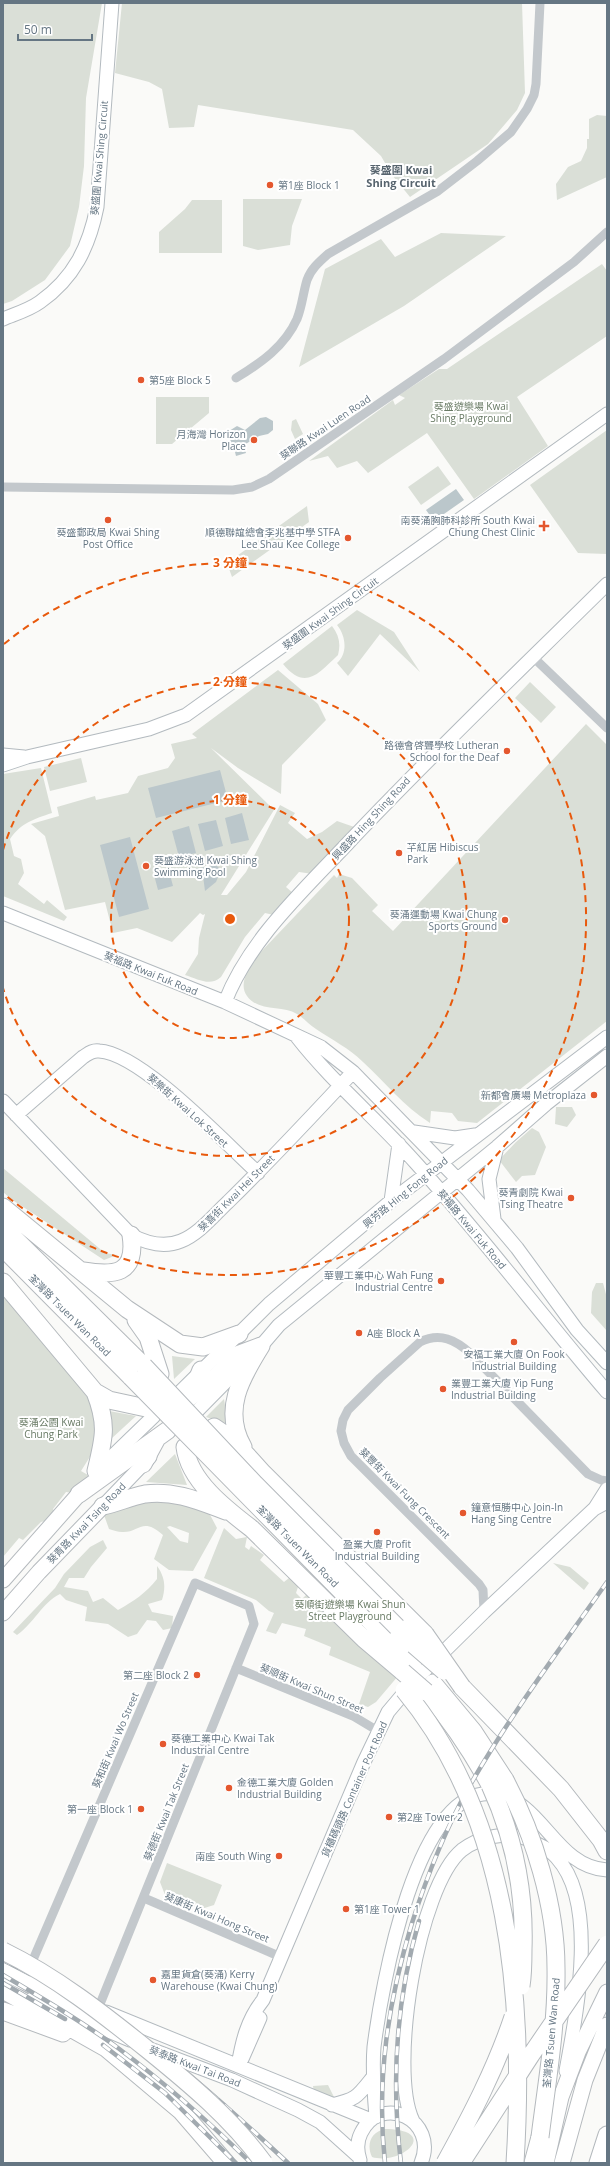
<svg xmlns="http://www.w3.org/2000/svg" width="610" height="2166" font-family="'Open Sans','Noto Sans TC',sans-serif">
	<rect width="100%" height="100%" fill="#fafaf8"/>
	<path fill="#dadfd7" fill-rule="evenodd" d="M 3,3 L 102,3 L 86,98 L 84,166 L 79,207 L 70,246 L 45,280 L 12,301 L 3,304 Z
		M 122,3 L 522,3 L 525,93 L 517,110 L 488,144 L 410,197 L 392,175 L 381,156 L 353,130 L 198,105 L 194,127 L 169,128 L 162,89 L 149,82 L 115,73 Z
		M 597,115 L 607,116 L 607,177 L 557,200 L 556,184 L 568,167 L 581,161 L 587,148 L 587,139 L 589,139 L 589,119 Z
		M 243,199 L 302,199 L 292,226 L 290,245 L 258,250 L 243,246 Z
		M 192,200 L 222,200 L 222,253 L 159,253 L 159,232 L 185,209 Z
		M 441,233 L 506,236 L 404,306 L 299,367 L 325,269 L 381,239 L 395,257 Z
		M 602,264 L 607,271 L 607,336 L 517,397 L 548,446 L 474,499 L 427,433 L 368,473 L 357,461 L 337,468 L 328,456 L 309,461 L 393,400 L 395,405 L 405,398 L 399,395 L 439,369 L 447,369 Z
		M 156,397 L 209,397 L 209,413 L 172,444 L 156,444 Z
		M 296,419 L 303,434 L 295,439 L 291,430 L 292,421 Z
		M 607,430 L 607,554 L 578,553 L 530,485 Z
		M 438,466 L 451,484 L 421,505 L 408,487 Z
		M 307,506 L 309,522 L 232,577 L 227,563 Z
		M 357,610 L 394,632 L 420,672 L 380,634 L 348,676 L 337,663 C 348,653 346,636 337,625 Z
		M 332,626 C 339,635 341,644 338,655 C 318,674 305,691 283,664 Z
		M 278,670 L 318,704 L 326,720 L 282,765 L 281,794 L 238,768 L 211,748 L 274,810 L 221,895 L 227,895 L 246,872 L 280,805 L 295,813 L 288,823 L 307,839 L 322,832 L 337,821 L 357,828 L 313,874 L 299,872 L 286,887 L 293,893 L 278,916 L 265,913 L 245,937 L 221,977 C 210,987 198,979 185,975 L 198,954 L 199,938 L 205,914 L 203,915 L 200,913 L 172,942 L 137,928 L 113,933 L 105,902 L 65,910 L 45,836 L 31,824 L 59,816 L 57,807 L 95,796 L 96,800 L 128,793 L 138,776 L 168,768 L 175,758 L 171,744 L 197,738 L 192,734 Z
		M 530,682 L 556,707 L 541,723 L 515,698 Z
		M 586,724 L 607,745 L 607,1021 L 477,1123 L 458,1121 L 452,1113 L 431,1111 L 430,1123 C 403,1106 386,1083 363,1062 C 349,1048 332,1040 316,1029 C 309,1025 304,1018 297,1014 C 282,1005 258,1012 247,996 C 238,984 249,967 256,957 L 334,875 L 337,878 L 339,874 L 352,878 L 378,905 L 372,911 L 393,931 Z
		M 81,758 L 87,782 L 50,791 L 44,767 Z
		M 41,768 L 52,813 C 34,819 21,823 10,839 L 14,856 L 21,859 L 24,873 L 18,884 L 44,904 L 47,900 L 67,917 L 64,921 L 3,896 L 3,774 Z
		M 556,1107 L 572,1107 L 576,1115 L 567,1127 L 555,1124 Z
		M 532,1128 L 539,1132 L 546,1147 L 535,1175 L 522,1176 L 516,1182 L 499,1160 L 516,1142 Z
		M 3,1168 L 105,1253 L 117,1255 L 104,1260 L 11,1199 L 3,1192 Z
		M 596,1283 L 603,1283 L 607,1298 L 607,1331 L 591,1313 L 592,1292 Z
		M 3,1287 L 80,1384 L 83,1392 L 86,1390 L 91,1396 L 98,1444 L 81,1471 L 88,1475 L 79,1494 L 66,1492 L 53,1509 L 57,1518 L 41,1522 L 23,1540 L 19,1538 L 3,1557 Z
		M 172,1356 L 195,1359 L 174,1379 Z
		M 224,1399 L 228,1424 L 206,1417 Z
		M 109,1411 L 136,1416 L 111,1439 Z
		M 175,1454 L 187,1485 L 146,1482 Z
		M 165,1497 L 208,1511 L 217,1528 L 193,1571 L 169,1570 L 154,1559 L 163,1535 C 142,1516 139,1533 122,1532 C 118,1532 113,1530 109,1529 L 104,1515 L 118,1508 ZM 170,1526 L 189,1533 L 188,1543 L 180,1541 L 167,1527 Z
		M 224,1528 L 236,1539 L 247,1537 L 245,1547 L 249,1550 L 251,1546 L 264,1555 L 260,1560 L 284,1582 L 289,1578 L 299,1584 L 296,1593 L 302,1599 L 314,1587 L 301,1574 L 337,1537 L 404,1669 L 376,1702 L 368,1707 L 359,1704 L 370,1672 L 329,1655 L 331,1647 L 304,1636 L 306,1629 L 282,1623 L 276,1634 L 266,1631 L 274,1613 L 269,1611 L 256,1600 L 204,1578 Z
		M 103,1540 L 107,1548 L 91,1567 L 84,1578 L 69,1578 L 64,1587 L 88,1591 L 93,1602 L 103,1598 L 118,1610 C 134,1601 146,1593 157,1579 L 157,1566 C 165,1577 166,1587 162,1600 L 148,1604 L 152,1612 L 173,1616 L 172,1628 L 163,1630 L 156,1621 L 147,1620 L 137,1634 L 128,1637 L 108,1624 L 85,1621 L 87,1607 L 66,1600 L 60,1594 C 42,1603 34,1623 17,1635 L 13,1632 L 55,1588 L 64,1574 L 90,1547 Z
		M 553,1563 L 570,1567 L 589,1583 L 584,1590 Z
		M 167,1863 L 222,1885 L 214,1905 L 198,1910 L 165,1895 L 160,1882 Z
		M 328,2085 L 334,2097 L 326,2097 L 314,2092 L 313,2086 Z
		M 385,2129 C 442,2130 401,2166 372,2157 C 366,2144 371,2132 385,2129 Z"/>
	<path fill="#bbc7cb" d="M 266,417 L 273,421 L 273,430 L 268,434 L 259,436 L 244,445 L 246,453 L 236,456 L 234,448 L 228,444 L 231,438 L 229,431 L 237,426 L 245,430 L 260,418 Z
		M 456,489 L 464,500 L 434,521 L 426,510 Z
		M 220,770 L 228,800 L 156,818 L 148,788 Z
		M 242,813 L 249,840 L 231,844 L 225,818 Z
		M 216,820 L 223,846 L 205,851 L 198,824 Z
		M 189,826 L 196,853 L 179,857 L 172,831 Z
		M 130,837 L 149,909 L 119,917 L 100,845 Z
		M 216,865 L 221,870 L 216,882 L 205,891 L 203,876 L 195,876 L 195,869 Z
		M 169,871 L 173,886 L 158,890 L 154,875 Z"/>
	<g fill="none" stroke-linecap="round" stroke-linejoin="round">
		<g stroke="#b3babf" stroke-width="15">
			<path id="secondary" d="M 3,319 C 15,314 29,310 40,302 C 74,278 89,247 97,207 L 112,3
				M 3,755 L 24,757
				M 3,765 L 27,757 L 149,729 L 186,715 L 607,414
				M 3,913 L 225,1002 L 321,1047 L 353,1072 L 468,1190 L 517,1248 L 577,1330 L 607,1363
				M 225,1002 C 249,940 303,891 348,843 C 432,754 520,670 607,584
				M 297,1037 C 332,1082 377,1119 415,1162 C 482,1236 542,1316 607,1392
				M 3,1101 L 131,1235 C 146,1243 164,1248 181,1241 C 199,1234 214,1215 228,1202 C 271,1160 312,1116 353,1072
				M 16,1115 L 83,1057 C 88,1054 92,1050 99,1051 C 141,1053 225,1143 258,1173
				M 414,1132 L 455,1138 L 475,1135
				M 391,1201 L 399,1144
				M 494,1219 L 489,1179 L 497,1147
				M 179,1393 L 269,1304 L 391,1201 L 607,1037
				M 197,1411 L 261,1346 L 279,1325 L 497,1147 L 546,1104 L 607,1056
				M 95,1473 L 154,1416
				M 103,1506 L 150,1457
				M 595,1508 L 607,1489
				M 32,1999 L 130,2040
				M 106,2012 L 371,2120
				M 153,2050 L 232,2080 L 298,2110 L 320,2122 L 359,2157
				M 242,2059 L 260,2018
				M 238,2066 C 242,2042 247,2020 263,2000 L 364,1762 L 388,1712 L 415,1680 L 484,1612 L 594,1509 L 607,1502
				M 332,2105 C 357,2099 357,2097 373,2077
				M 376,2117 C 374,2093 372,2070 374,2047 C 381,1991 416,1782 495,1794 C 543,1801 555,1867 607,1870
				M 413,2121 C 388,2070 418,1886 462,1850 C 479,1837 509,1830 529,1840 C 539,1845 550,1849 557,1858 C 599,1904 576,2015 566,2071
				M 360,2160 C 357,2151 357,2141 361,2133 C 381,2092 439,2120 421,2163"/>
		</g>
		<g stroke="#b5babe" stroke-width="17">
			<path id="primary" d="M 3,1580 L 79,1494
				M 3,1613 L 39,1572 L 103,1506
				M 546,2163 L 561,2097 L 578,2052 L 607,1992
				M 562,2163 L 585,2080 L 607,2025"/>
		</g>
		<g stroke="#b4b9bd" stroke-width="19">
			<path id="highway" d="M 3,1207 L 127,1309 L 180,1344 L 203,1347 L 239,1334
				M 3,1227 L 144,1366
				M 3,1248 L 131,1377
				M 83,1271 C 114,1276 137,1275 131,1235
				M 3,1282 L 95,1392 C 108,1425 104,1438 96,1471
				M 136,1320 L 148,1337 L 160,1374
				M 95,1392 L 109,1400 L 146,1408
				M 191,1396 L 201,1370
				M 186,1400 L 213,1380 L 237,1355 L 261,1346
				M 214,1427 C 233,1439 247,1455 262,1472 L 425,1634
				M 185,1447 C 189,1481 226,1509 252,1529 L 364,1639 L 403,1672
				M 243,1447 C 222,1410 241,1378 261,1346
				M 143,1464 L 156,1440
				M 79,1494 L 168,1430
				M 103,1506 C 117,1503 130,1497 145,1494 C 174,1490 199,1501 226,1511
				M 349,1599 L 413,1666
				M 397,1627 L 414,1645
				M 433,1683 L 473,1731 L 505,1780
				M 462,1687 L 561,1789 L 601,1840 L 607,1851
				M 428,1694 C 452,1722 472,1752 490,1785
				M 3,1971 L 97,2016
				M 3,1990 L 106,2048 L 181,2111 L 226,2163
				M 3,2011 L 63,2033
				M 533,2163 L 540,2137
				M 598,2163 L 607,2135"/>
		</g>
		<path stroke="#c3c8cc" stroke-width="9" d="M 236,378 C 261,363 285,346 297,319 C 302,307 303,293 307,280 C 311,269 319,262 328,254 L 438,191 L 477,161 L 511,132 L 527,109 L 534,95 L 536,84 L 540,3
			M 3,487 L 233,490 L 252,487 L 269,479 L 444,359 L 574,262 L 607,232
			M 533,657 L 607,728
			M 484,1612 L 483,1590 L 479,1584 L 351,1456 L 344,1443 L 341,1431 L 343,1420 L 348,1410 L 380,1378 L 420,1342 C 440,1332 456,1340 471,1354 L 588,1474 L 601,1480 L 607,1481
			M 236,1668 L 353,1716 L 378,1731
			M 144,1898 L 281,1957
			M 29,1969 L 195,1583 L 249,1606 L 254,1624 L 98,2009"/>
		<use href="#secondary" stroke="#fff" stroke-width="13"/>
		<use href="#primary" stroke="#fff" stroke-width="15"/>
		<use href="#highway" stroke="#fff" stroke-width="17"/>
		<g stroke="#a2aab0" stroke-width="4.5">
			<path id="rail" d="M 3,1952 C 35,1970 67,1987 98,2007 C 167,2052 228,2107 288,2163
				M 3,1960 L 30,1974
				M 3,1975 C 42,1998 81,2021 118,2048 C 165,2083 209,2122 251,2163
				M 3,1983 L 65,2019
				M 103,2045 L 165,2093 L 236,2163
				M 385,2163 C 376,2080 388,2002 412,1923 C 427,1876 445,1830 469,1787 C 510,1715 560,1649 607,1582
				M 401,2163 C 391,2082 396,2000 419,1921"/>
		</g>
		<use href="#rail" stroke="#fff" stroke-width="3" stroke-dasharray="9" stroke-linecap="butt"/>
		<g stroke="#b4b9bd" stroke-width="19" stroke-linecap="butt">
			<path id="highway-bridge" d="M 144,1366 L 255,1484 L 397,1627
				M 131,1377 L 349,1599
				M 425,1634 L 462,1687
				M 414,1645 L 444,1671
				M 403,1672 L 426,1692
				M 404,1690 C 511,1819 525,2003 515,2163
				M 505,1780 C 534,1834 556,1906 556,1968 C 557,2025 547,2081 540,2137
				M 490,1785 C 514,1837 525,1892 523,1949 C 523,1961 523,1974 521,1986
				M 3,1951 C 56,1977 102,2013 148,2050 C 190,2084 231,2118 264,2163
				M 445,2163 C 471,2116 496,2068 513,2017
				M 461,2163 L 531,2055 L 607,1944"/>
		</g>
		<use href="#highway-bridge" stroke="#fff" stroke-width="17"/>
	</g>
	<g fill="none" stroke="#e8590c" stroke-width="2" stroke-dasharray="7 5">
		<circle cx="230" cy="919" r="119"/>
		<path d="M3 850A237 237 0 1 1 3 988"/>
		<path d="M4 644A356 356 0 1 1 4 1194"/>
	</g>
	<g fill="#e4572e" stroke="#fff" stroke-width="1.5">
		<circle cx="270" cy="185" r="4"/>
		<circle cx="141" cy="380" r="4"/>
		<circle cx="254" cy="440" r="4"/>
		<circle cx="108" cy="520" r="4"/>
		<path d="M542 520h4v4h4v4h-4v4h-4v-4h-4v-4h4z"/>
		<circle cx="348" cy="538" r="4"/>
		<circle cx="507" cy="751" r="4"/>
		<circle cx="399" cy="853" r="4"/>
		<circle cx="146" cy="866" r="4"/>
		<circle cx="505" cy="920" r="4"/>
		<circle cx="594" cy="1095" r="4"/>
		<circle cx="571" cy="1198" r="4"/>
		<circle cx="441" cy="1281" r="4"/>
		<circle cx="359" cy="1333" r="4"/>
		<circle cx="514" cy="1342" r="4"/>
		<circle cx="443" cy="1389" r="4"/>
		<circle cx="463" cy="1513" r="4"/>
		<circle cx="377" cy="1532" r="4"/>
		<circle cx="197" cy="1675" r="4"/>
		<circle cx="163" cy="1744" r="4"/>
		<circle cx="229" cy="1788" r="4"/>
		<circle cx="141" cy="1809" r="4"/>
		<circle cx="389" cy="1817" r="4"/>
		<circle cx="279" cy="1856" r="4"/>
		<circle cx="346" cy="1909" r="4"/>
		<circle cx="153" cy="1980" r="4"/>
	</g>
	<g text-anchor="middle" stroke-width="4" stroke-linejoin="round" paint-order="stroke">
		<g font-size="10" fill="#657683" stroke="#fff">
			<text transform="translate(99 158) rotate(-85)" y="4">葵盛圍 Kwai Shing Circuit</text>
			<text transform="translate(325 427) rotate(-34)" y="4">葵聯路 Kwai Luen Road</text>
			<text transform="translate(330 613) rotate(-36)" y="4">葵盛圍 Kwai Shing Circuit</text>
			<text transform="translate(371 818) rotate(-47)" y="4">興盛路 Hing Shing Road</text>
			<text transform="translate(151 973) rotate(22)" y="4">葵福路 Kwai Fuk Road</text>
			<text transform="translate(188 1110) rotate(42)" y="4">葵樂街 Kwai Lok Street</text>
			<text transform="translate(405 1192) rotate(-39)" y="4">興芳路 Hing Fong Road</text>
			<text transform="translate(236 1193) rotate(-45)" y="4">葵喜街 Kwai Hei Street</text>
			<text transform="translate(472 1229) rotate(50)" y="4">葵福路 Kwai Fuk Road</text>
			<text transform="translate(70 1315) rotate(45)" y="4">荃灣路 Tsuen Wan Road</text>
			<text transform="translate(405 1493) rotate(45)" y="4">葵豐街 Kwai Fung Crescent</text>
			<text transform="translate(86 1523) rotate(-46)" y="4">葵青路 Kwai Tsing Road</text>
			<text transform="translate(298 1546) rotate(45)" y="4">荃灣路 Tsuen Wan Road</text>
			<text transform="translate(312 1688) rotate(23)" y="4">葵順街 Kwai Shun Street</text>
			<text transform="translate(115 1740) rotate(-67)" y="4">葵和街 Kwai Wo Street</text>
			<text transform="translate(354 1789) rotate(-66)" y="4">貨櫃碼頭路 Container Port Road</text>
			<text transform="translate(166 1812) rotate(-68)" y="4">葵德街 Kwai Tak Street</text>
			<text transform="translate(217 1917) rotate(23)" y="4">葵康街 Kwai Hong Street</text>
			<text transform="translate(551 2033) rotate(-85)" y="4">荃灣路 Tsuen Wan Road</text>
			<text transform="translate(195 2066) rotate(21)" y="4">葵泰路 Kwai Tai Road</text>
		</g>
		<g font-size="10" fill="#657683" stroke="#fff" text-anchor="start">
			<text x="278" y="189">第1座 Block 1</text>
			<text x="149" y="384">第5座 Block 5</text>
			<text x="246" y="438" text-anchor="end">月海灣 Horizon<tspan x="246" dy="12">Place</tspan></text>
			<text x="535" y="524" text-anchor="end">南葵涌胸肺科診所 South Kwai<tspan x="535" dy="12">Chung Chest Clinic</tspan></text>
			<text x="108" y="536" text-anchor="middle">葵盛郵政局 Kwai Shing<tspan x="108" dy="12">Post Office</tspan></text>
			<text x="340" y="536" text-anchor="end">順德聯誼總會李兆基中學 STFA<tspan x="340" dy="12">Lee Shau Kee College</tspan></text>
			<text x="499" y="749" text-anchor="end">路德會啓聾學校 Lutheran<tspan x="499" dy="12">School for the Deaf</tspan></text>
			<text x="407" y="851">芊紅居 Hibiscus<tspan x="407" dy="12">Park</tspan></text>
			<text x="154" y="864">葵盛游泳池 Kwai Shing<tspan x="154" dy="12">Swimming Pool</tspan></text>
			<text x="497" y="918" text-anchor="end">葵涌運動場 Kwai Chung<tspan x="497" dy="12">Sports Ground</tspan></text>
			<text x="586" y="1099" text-anchor="end">新都會廣場 Metroplaza</text>
			<text x="563" y="1196" text-anchor="end">葵青劇院 Kwai<tspan x="563" dy="12">Tsing Theatre</tspan></text>
			<text x="433" y="1279" text-anchor="end">華豐工業中心 Wah Fung<tspan x="433" dy="12">Industrial Centre</tspan></text>
			<text x="367" y="1337">A座 Block A</text>
			<text x="514" y="1358" text-anchor="middle">安福工業大廈 On Fook<tspan x="514" dy="12">Industrial Building</tspan></text>
			<text x="451" y="1387">業豐工業大廈 Yip Fung<tspan x="451" dy="12">Industrial Building</tspan></text>
			<text x="471" y="1511">鐘意恒勝中心 Join-In<tspan x="471" dy="12">Hang Sing Centre</tspan></text>
			<text x="377" y="1548" text-anchor="middle">盈業大廈 Profit<tspan x="377" dy="12">Industrial Building</tspan></text>
			<text x="189" y="1679" text-anchor="end">第二座 Block 2</text>
			<text x="171" y="1742">葵德工業中心 Kwai Tak<tspan x="171" dy="12">Industrial Centre</tspan></text>
			<text x="237" y="1786">金德工業大廈 Golden<tspan x="237" dy="12">Industrial Building</tspan></text>
			<text x="133" y="1813" text-anchor="end">第一座 Block 1</text>
			<text x="397" y="1821">第2座 Tower 2</text>
			<text x="271" y="1860" text-anchor="end">南座 South Wing</text>
			<text x="354" y="1913">第1座 Tower 1</text>
			<text x="161" y="1978">嘉里貨倉(葵涌) Kerry<tspan x="161" dy="12">Warehouse (Kwai Chung)</tspan></text>
		</g>
		<g font-size="10" fill="#687a64" stroke="#fff">
			<text x="471" y="410">葵盛遊樂場 Kwai<tspan x="471" dy="12">Shing Playground</tspan></text>
			<text x="51" y="1426">葵涌公園 Kwai<tspan x="51" dy="12">Chung Park</tspan></text>
			<text x="350" y="1608">葵順街遊樂場 Kwai Shun<tspan x="350" dy="12">Street Playground</tspan></text>
		</g>
		<g font-size="11" font-weight="bold" fill="#57646e" stroke="#fff">
			<text x="401" y="174">葵盛圍 Kwai<tspan x="401" dy="13">Shing Circuit</tspan></text>
		</g>
	</g>
	<circle cx="230" cy="919" r="6" fill="#e8590c" stroke="#fff" stroke-width="2"/>
	<g font-size="12" text-anchor="middle" font-weight="bold" fill="#e8590c" stroke="#fff" stroke-width="4" stroke-linejoin="round" paint-order="stroke">
		<text x="230" y="567">3 分鐘</text>
		<text x="230" y="686">2 分鐘</text>
		<text x="230" y="804">1 分鐘</text>
	</g>
	<rect width="610" height="2166" fill="none" stroke="#657683" stroke-width="8"/>
	<path d="M18 34v6h74v-6" fill="none" stroke="#657683" stroke-width="2"/>
	<text x="24" y="34" font-size="12" fill="#657683" stroke="#ffffff" stroke-width="3" paint-order="stroke">50 m</text>
</svg>
